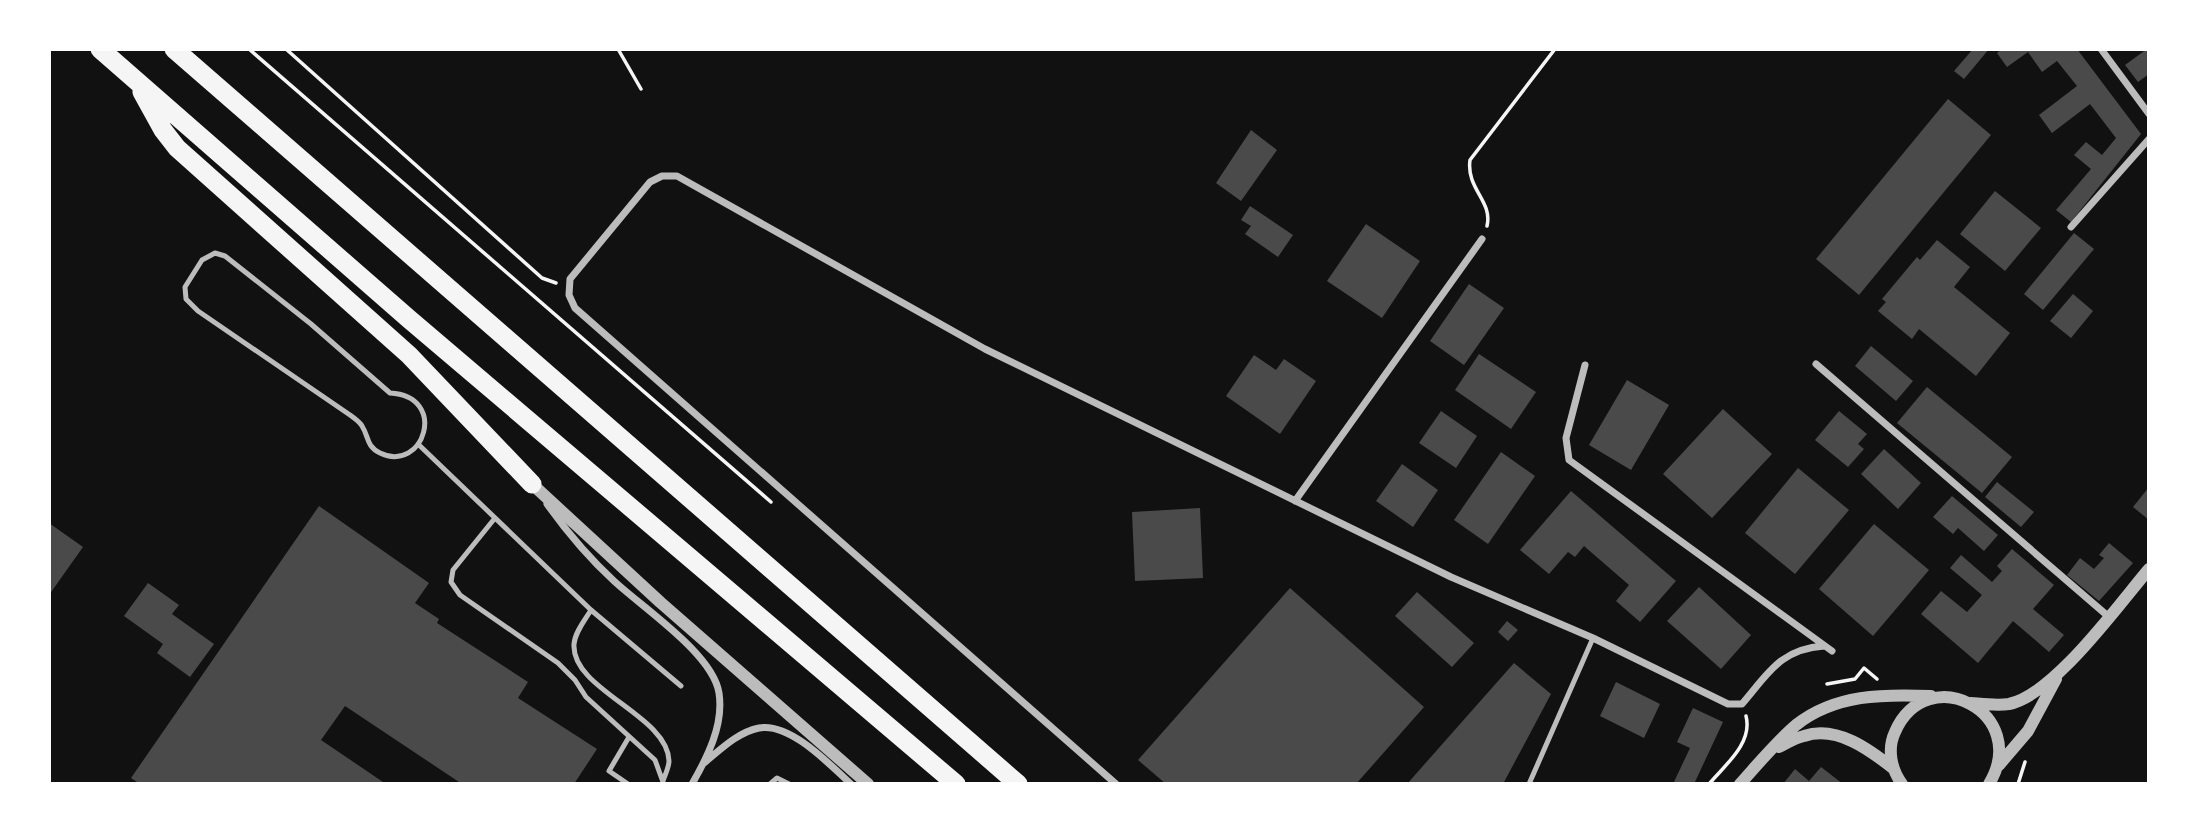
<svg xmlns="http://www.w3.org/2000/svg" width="2198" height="833" font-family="'Fira Sans',sans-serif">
	<rect width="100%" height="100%" fill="#111"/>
	<path fill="#4a4a4a" d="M 1973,49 L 1989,49 L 1964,79 L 1954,71 Z
		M 2002,49 L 2077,49 L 2141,134 L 2071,222 L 2056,210 L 2091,169 L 2074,155 L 2086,142 L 2102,155 L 2116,138 L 2090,104 L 2052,133 L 2039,115 L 2077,86 L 2057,61 L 2042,72 L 2028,52 L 2007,67 L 1997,53 Z
		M 2147,49 L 2149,49 L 2149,74 L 2138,82 L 2125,65 Z
		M 1948,99 L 1991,135 L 1859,295 L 1816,259 Z
		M 1251,130 L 1277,150 L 1241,201 L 1216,183 Z
		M 1995,191 L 2041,228 L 2005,271 L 1960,234 Z
		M 1250,206 L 1293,235 L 1278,257 L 1245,234 L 1251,226 L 1241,220 Z
		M 1366,224 L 1420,261 L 1382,318 L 1327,281 Z
		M 2074,233 L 2094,249 L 2043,310 L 2024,294 Z
		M 1937,240 L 1970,267 L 1954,287 L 2010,333 L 1976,376 L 1919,329 L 1912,339 L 1878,311 L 1886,302 L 1882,299 L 1917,257 L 1920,260 Z
		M 1469,284 L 1504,308 L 1464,365 L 1430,341 Z
		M 2073,294 L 2093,311 L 2071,338 L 2050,321 Z
		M 1871,346 L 1913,381 L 1896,401 L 1855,366 Z
		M 1479,354 L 1536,392 L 1511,429 L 1455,390 Z
		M 1254,355 L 1276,370 L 1284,359 L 1316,381 L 1280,434 L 1226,396 Z
		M 1627,380 L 1669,405 L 1631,470 L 1589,445 Z
		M 1927,387 L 2012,457 L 1982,493 L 1897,423 Z
		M 1723,409 L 1772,454 L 1712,518 L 1663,474 Z
		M 1441,411 L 1477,436 L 1456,468 L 1419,443 Z
		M 1839,411 L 1867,434 L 1858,444 L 1864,449 L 1848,467 L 1815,440 Z
		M 1884,449 L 1921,483 L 1898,509 L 1861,474 Z
		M 1501,452 L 1535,476 L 1488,544 L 1454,520 Z
		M 1402,464 L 1438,490 L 1413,527 L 1376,501 Z
		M 1798,468 L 1849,510 L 1795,574 L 1745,533 Z
		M 1997,482 L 2034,512 L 2021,527 L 1985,497 Z
		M 2149,487 L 2149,520 L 2133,507 Z
		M 1571,491 L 1676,581 L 1640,622 L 1616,601 L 1629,585 L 1584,546 L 1575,557 L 1568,552 L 1549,574 L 1520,550 Z
		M 1952,496 L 1998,535 L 1984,551 L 1958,528 L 1953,534 L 1933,517 Z
		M 319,506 L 429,583 L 415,603 L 439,619 L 437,623 L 528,682 L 518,698 L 597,749 L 574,784 L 462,784 L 345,706 L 321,740 L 386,784 L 140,784 L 131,778 Z
		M 1200,508 L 1203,578 L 1135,581 L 1132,512 Z
		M 49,523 L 83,547 L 49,595 Z
		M 1874,524 L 1929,570 L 1873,636 L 1819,589 Z
		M 2109,543 L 2133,563 L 2099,601 L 2067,575 L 2080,558 L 2094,569 L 2104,558 L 2099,555 Z
		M 2012,549 L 2054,585 L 2033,609 L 2064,635 L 2049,652 L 2013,621 L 1978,663 L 1921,614 L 1941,591 L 1967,612 L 1982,595 L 1950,568 L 1961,555 L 1992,582 L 2002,571 L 1997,566 Z
		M 148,583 L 179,605 L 172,614 L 214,644 L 190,677 L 157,653 L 163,644 L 124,616 Z
		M 1699,587 L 1751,635 L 1721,669 L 1667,621 Z
		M 1290,588 L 1424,707 L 1356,784 L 1166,784 L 1138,760 Z
		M 1417,592 L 1474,643 L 1452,667 L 1395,616 Z
		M 1507,621 L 1518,630 L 1508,641 L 1498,632 Z
		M 1514,663 L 1551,694 L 1503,784 L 1407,784 Z
		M 1616,682 L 1660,704 L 1644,738 L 1600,716 Z
		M 1693,708 L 1723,722 L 1694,784 L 1673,784 L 1690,748 L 1677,742 Z
		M 1821,767 L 1843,784 L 1783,784 L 1795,769 L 1809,781 Z"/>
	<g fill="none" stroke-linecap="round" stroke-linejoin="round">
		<path stroke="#f5f5f5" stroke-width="3.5" d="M 249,49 L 771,502
			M 286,49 L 542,278 L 556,283
			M 618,49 L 641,89
			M 1487,226 C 1493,201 1466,189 1470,160 L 1555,49
			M 1827,684 L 1855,679 L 1864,668 L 1877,679
			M 1709,784 C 1725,765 1753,743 1746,716
			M 2018,784 L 2025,762"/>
		<path stroke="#bcbcbc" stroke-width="5" d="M 215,253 L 225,256 L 311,324 L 390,393 C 449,396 424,474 380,453 C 366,446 369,437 362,426 C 360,422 354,418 350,415 L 198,311 L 186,299 L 185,287 L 202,260 Z
			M 418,444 L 591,610 L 681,686
			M 495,518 L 453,570 L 451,582 L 460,595 L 558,663 L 575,680 L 586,697 L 655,760 L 663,782
			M 591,610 C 585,620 575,632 574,644 C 571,690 668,715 669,761 C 669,767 665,775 663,781
			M 628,784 L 609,771 L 629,737
			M 770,784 L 777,778 L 789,784
			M 1529,784 L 1593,638"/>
		<path stroke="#bcbcbc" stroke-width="7" d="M 2101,49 L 2149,114
			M 2071,227 L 2149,139
			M 1816,364 L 2109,617
			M 1585,365 L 1566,438 L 1569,460 L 1832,651
			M 1295,501 L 1482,239
			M 547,504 C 567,532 588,557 614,581 C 643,608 713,654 719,693 C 724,725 707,758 692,784
			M 704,763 C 720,750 738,732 759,728 C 790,722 830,765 851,784
			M 1116,784 L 575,308 L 569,295 L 570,279 L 650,182 L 662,176 L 677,176 L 985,349 L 1451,577 L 1593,638 L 1728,704 L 1742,704 C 1768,674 1780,649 1824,646"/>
		<path stroke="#bcbcbc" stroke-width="12" d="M 532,484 L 660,602 L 868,784
			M 1971,703 C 1983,704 1997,706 2009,704 C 2054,695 2119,604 2149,569
			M 1779,747 C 1787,743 1795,738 1804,736 C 1837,725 1870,750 1894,769
			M 1999,765 L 2028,731 L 2056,679
			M 1740,784 C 1758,764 1776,742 1796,725 C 1835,694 1884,694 1931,696
			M 1902,784 C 1891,769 1887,749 1895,732 C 1927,659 2032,713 1989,784"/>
		<path stroke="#f5f5f5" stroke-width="19" d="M 100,49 L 409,319 L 956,784
			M 174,49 L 1018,784
			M 142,92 L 163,130 L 177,148 L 409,355 L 532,484"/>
	</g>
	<rect width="2198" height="833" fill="none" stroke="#ffffff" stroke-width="102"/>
</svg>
